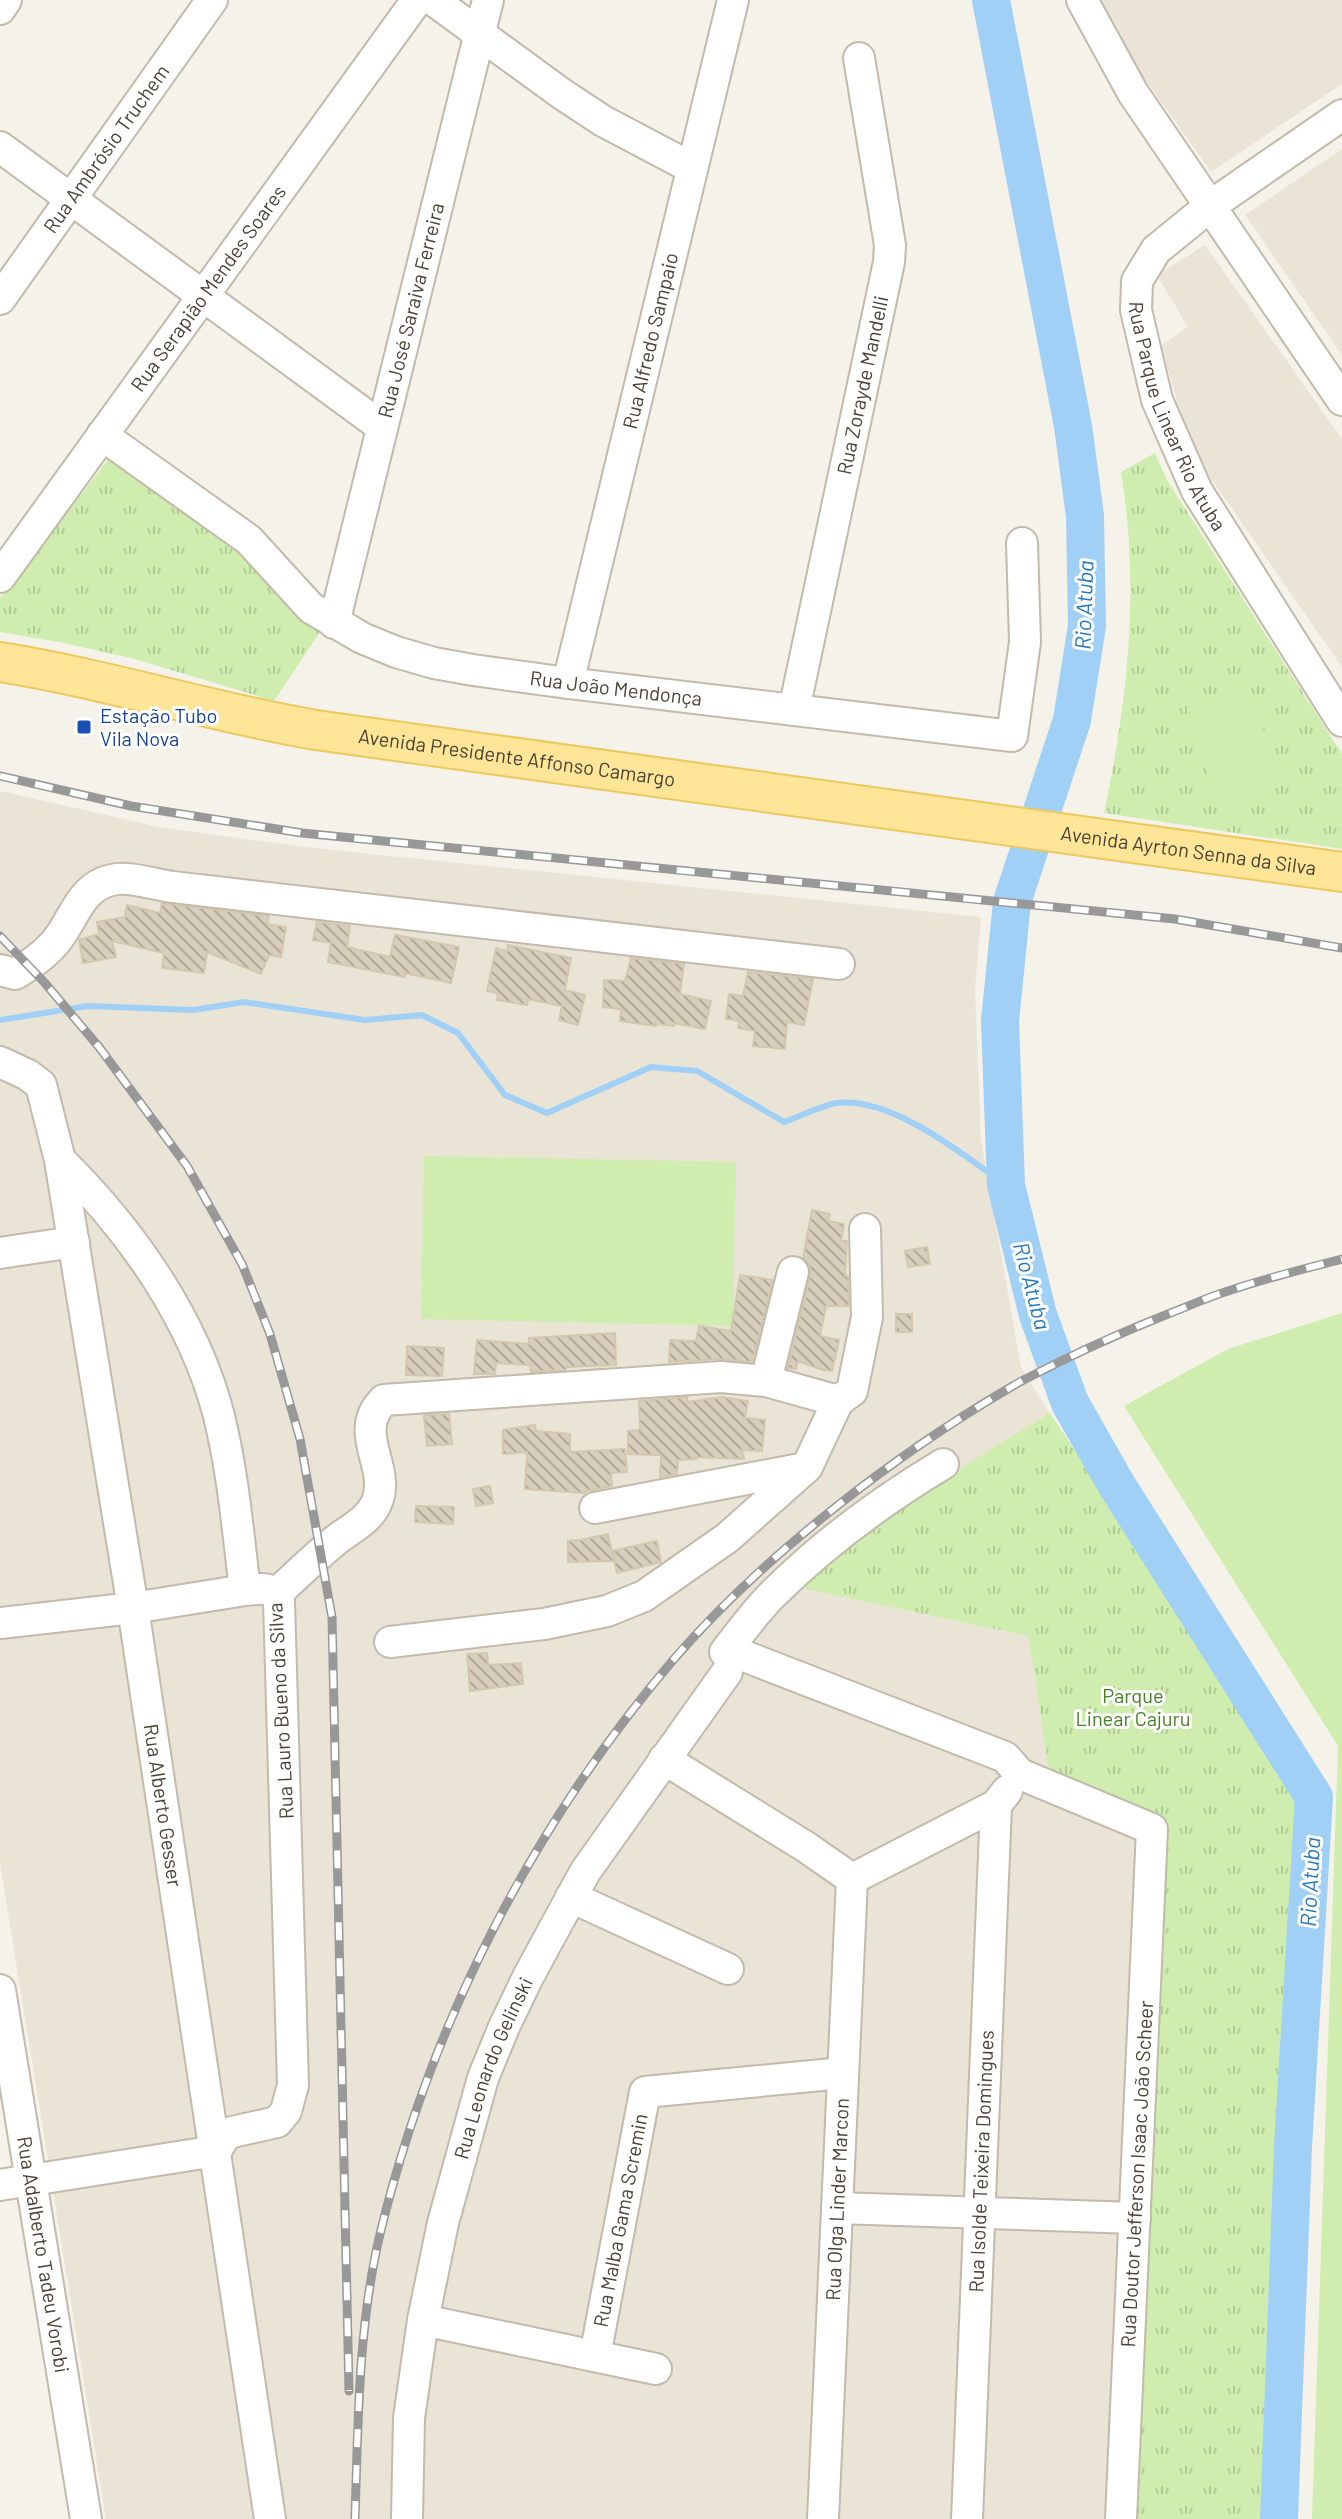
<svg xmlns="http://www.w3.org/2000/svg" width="1342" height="2519" font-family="Barlow,sans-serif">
	<defs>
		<pattern id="grass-tufts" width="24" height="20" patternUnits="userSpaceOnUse" patternTransform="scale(2)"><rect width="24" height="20" fill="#ceedae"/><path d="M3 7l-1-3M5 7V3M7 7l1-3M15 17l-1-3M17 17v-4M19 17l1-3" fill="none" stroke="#b2cc96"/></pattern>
		<pattern id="building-back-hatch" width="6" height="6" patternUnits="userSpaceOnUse" patternTransform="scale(2)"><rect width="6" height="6" fill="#d8cebd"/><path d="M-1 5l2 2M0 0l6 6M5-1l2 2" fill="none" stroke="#b1a99a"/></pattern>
	</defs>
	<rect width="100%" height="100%" fill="#f5f2e9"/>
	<path fill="#eae4d6" d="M 1099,0 L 1342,0 L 1342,84 L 1211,172 L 1140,72 Z
		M 1342,149 L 1342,355 L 1245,215 Z
		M 1205,245 L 1342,439 L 1342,667 L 1205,470 L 1189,442 L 1161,346 L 1188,327 L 1157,275 Z
		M 0,791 L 159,827 L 304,847 L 981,917 L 975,988 L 981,1141 L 1021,1367 L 1282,1792 L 1274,2514 L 1254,2519 L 106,2519 L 0,1863 Z"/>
	<path fill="url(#grass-tufts)" d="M 1155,453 L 1167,480 L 1342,754 L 1342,849 L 1104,813 C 1128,700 1140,587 1121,472 Z
		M 111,456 L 244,557 L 276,594 L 320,632 L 274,701 L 135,659 L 64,643 L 0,632 L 0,598 Z
		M 1050,1413 L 1299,1788 L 1267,2519 L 1136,2519 L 1164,1823 L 1049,1773 L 1029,1636 L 802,1588 L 864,1535 L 980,1456 Z"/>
	<path fill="#ceedae" d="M 1250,687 L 1280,782 L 1218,801 L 1188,706 Z
		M 424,1156 L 736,1162 L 733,1326 L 421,1319 Z
		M 1342,1313 L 1342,2519 L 1312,2519 L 1338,1746 L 1124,1406 L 1228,1349 Z"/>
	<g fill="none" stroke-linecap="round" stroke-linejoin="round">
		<path stroke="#a1d0f6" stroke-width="6" d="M 0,1020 L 88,1006 L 193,1010 L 244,1002 L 365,1020 L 422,1015 L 458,1033 L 505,1095 L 547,1113 L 651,1067 L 697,1071 L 784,1122 C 801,1116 820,1106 837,1103 C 893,1097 962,1154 1006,1185"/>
		<path stroke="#a1d0f6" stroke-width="38" d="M 991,0 L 1073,426 L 1085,516 L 1087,626 L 1072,720 L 1012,902 L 1000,1021 L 1006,1185 L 1038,1315 L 1070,1403 L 1116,1484 L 1314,1797 L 1293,2147 L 1279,2519"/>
	</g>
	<path fill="url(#building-back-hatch)" stroke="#d4c7af" stroke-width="2" d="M 162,903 L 269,916 L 267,924 L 286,927 L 281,957 L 269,955 L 261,974 L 207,952 L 204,973 L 162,968 L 164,953 L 112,941 L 116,957 L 83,963 L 79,940 L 99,934 L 97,922 L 125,917 L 127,905 L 160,913 Z
		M 317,922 L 350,926 L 347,947 L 390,957 L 395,935 L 459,947 L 451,983 L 405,973 L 405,977 L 328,962 L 331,943 L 313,940 Z
		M 508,945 L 571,958 L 565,990 L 585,995 L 578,1025 L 559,1020 L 562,1006 L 528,999 L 527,1005 L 497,1000 L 498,993 L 487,991 L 496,948 L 507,951 Z
		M 631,958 L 684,964 L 680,994 L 711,1001 L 705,1029 L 674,1023 L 674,1026 L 656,1024 L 656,1026 L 620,1021 L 621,1009 L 603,1007 L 604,980 L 625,981 Z
		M 748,972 L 813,979 L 804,1025 L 787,1022 L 785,1049 L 753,1046 L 755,1031 L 738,1028 L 739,1021 L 726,1019 L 729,994 L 743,996 Z
		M 812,1210 L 830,1214 L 828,1221 L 844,1224 L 841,1241 L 847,1241 L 845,1276 L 848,1276 L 849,1306 L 826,1306 L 820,1336 L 839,1340 L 832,1371 L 823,1370 L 798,1361 L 796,1369 L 788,1368 L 810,1276 L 810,1266 L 803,1258 Z
		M 927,1247 L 930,1264 L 908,1267 L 905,1251 Z
		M 740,1275 L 773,1280 L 752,1362 L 720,1359 L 669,1362 L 670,1340 L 696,1341 L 699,1326 L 731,1331 Z
		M 896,1314 L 912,1314 L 912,1332 L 896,1332 Z
		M 615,1333 L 616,1365 L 566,1367 L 566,1370 L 531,1372 L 530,1365 L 496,1363 L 495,1374 L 474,1374 L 477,1340 L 529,1344 L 529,1338 Z
		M 407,1346 L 444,1348 L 442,1376 L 406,1375 Z
		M 687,1397 L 687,1402 L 722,1397 L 748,1401 L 745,1418 L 765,1420 L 762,1451 L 742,1450 L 744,1459 L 695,1457 L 696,1459 L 678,1460 L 677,1474 L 660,1477 L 661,1455 L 628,1454 L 628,1431 L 640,1430 L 639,1401 Z
		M 449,1414 L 452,1444 L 427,1446 L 424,1415 Z
		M 535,1425 L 536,1431 L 570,1434 L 570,1452 L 625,1449 L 627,1472 L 611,1473 L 612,1486 L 586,1491 L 585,1493 L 525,1489 L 527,1452 L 503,1454 L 503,1430 Z
		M 490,1486 L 493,1503 L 476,1506 L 473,1489 Z
		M 416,1506 L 454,1507 L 453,1524 L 415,1522 Z
		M 608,1534 L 614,1561 L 568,1562 L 568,1541 L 580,1540 Z
		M 657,1541 L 661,1562 L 617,1573 L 612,1551 Z
		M 487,1653 L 488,1665 L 521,1663 L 523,1684 L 470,1691 L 467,1654 Z"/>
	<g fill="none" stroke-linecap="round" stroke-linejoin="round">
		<g stroke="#c2baaa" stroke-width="34">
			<g id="minor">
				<path d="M 433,0 L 562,94 L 603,121 L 692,168"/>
				<path id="s1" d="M 1082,0 L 1133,93 L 1210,206 L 1156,250 L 1137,281 L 1136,310 L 1157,400 L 1197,491 L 1342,721"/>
				<path d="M 0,9 L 6,0"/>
				<path d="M 1342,115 L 1210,206 L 1342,400"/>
				<path d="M 0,147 L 382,427"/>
				<path id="s2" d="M 0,299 L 212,0"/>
				<path id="s3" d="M 102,435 L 249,540 L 311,608 L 362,638 L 396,652 L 434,663 L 473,670 L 568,683 L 1012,736 L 1025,642 L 1022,543"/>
				<path id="s4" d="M 0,577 L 417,0"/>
				<path id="s5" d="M 334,623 L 488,0"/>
				<path id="s6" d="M 568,683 L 733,0"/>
				<path id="s7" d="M 794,710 L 889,262 L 890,245 L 859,58"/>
				<path d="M 0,970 L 15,974 C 32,964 52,949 62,933 C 77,910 85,883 117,879 C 131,877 157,885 173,887 L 839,964"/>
				<path id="s8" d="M 0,1062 L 28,1075 L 41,1085 L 60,1160 L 133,1608 L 270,2519"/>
				<path d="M 0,1253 L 74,1242"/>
				<path d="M 766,1381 L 793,1272"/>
				<path d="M 595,1508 L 805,1468"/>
				<path d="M 276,1594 C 296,1576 315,1557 336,1540 C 350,1529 368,1521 376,1504 C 393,1468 350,1433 384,1400 L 721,1377 L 766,1381 L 838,1401 L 852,1391 L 867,1317 L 865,1229"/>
				<path d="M 0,1623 L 133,1608 L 245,1590"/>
				<path d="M 390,1642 L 544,1624 L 607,1611 L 644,1596 L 727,1538 L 807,1467 L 838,1401"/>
				<path d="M 725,1652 C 740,1633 755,1612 772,1595 C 822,1545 883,1500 943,1464"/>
				<path d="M 739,1654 L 1005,1757 L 1020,1774 L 1152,1829 L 1121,2519"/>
				<path d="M 664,1759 L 806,1847 L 852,1879 L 996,1805 L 1007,1791"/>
				<path d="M 571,1897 L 728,1969"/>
				<path id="s9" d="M 0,1990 L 86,2519"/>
				<path d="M 0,2185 L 216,2151 L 224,2137 L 232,2132 L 277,2122 L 286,2111 L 293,2085 L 279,1601 C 272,1585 260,1589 245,1590 C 238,1532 233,1473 219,1416 C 194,1319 131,1230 60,1160"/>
				<path d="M 837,2208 L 1135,2218"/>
				<path d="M 423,2320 L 656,2369"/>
				<path id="s10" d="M 595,2356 L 645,2092 L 843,2073"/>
				<path id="s11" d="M 407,2519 L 409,2418 L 423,2320 L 443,2223 L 483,2078 L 504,2027 L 528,1977 L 585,1872 L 727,1672"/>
				<path id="s12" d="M 823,2519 L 852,1879"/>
				<path id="s13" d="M 967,2519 L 996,1805"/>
			</g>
		</g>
		<g stroke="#eec75f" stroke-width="42">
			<g id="major">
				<path id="s14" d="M 0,662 C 107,679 210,712 316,730 L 1342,872"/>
			</g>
		</g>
		<use href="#minor" stroke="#fff" stroke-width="30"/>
		<use href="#major" stroke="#ffe598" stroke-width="38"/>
		<g stroke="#989898" stroke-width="9">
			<path id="rail" d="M 0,776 L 131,806 L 302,833 L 1175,919 L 1342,948
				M 0,936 L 44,982 L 99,1047 L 187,1166 L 242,1264 L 270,1334 L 300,1439 L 332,1617 L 349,2391
				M 355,2519 C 358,2424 358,2327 380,2234 C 431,2023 533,1824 674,1659 C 763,1556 893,1456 1011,1387 C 1026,1378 1042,1371 1057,1363 C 1094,1345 1130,1329 1168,1314 C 1187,1307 1206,1298 1225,1292 C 1263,1279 1303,1269 1342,1259"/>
		</g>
		<use href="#rail" stroke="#fff" stroke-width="6" stroke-dasharray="18" stroke-linecap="butt"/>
	</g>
	<rect fill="#1a4fb4" stroke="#fff" stroke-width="3" x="76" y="719" width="16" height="16" rx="4"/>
	<g text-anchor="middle" stroke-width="6" stroke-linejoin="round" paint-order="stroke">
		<g font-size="20" fill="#4a4336" stroke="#fff">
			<text dy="7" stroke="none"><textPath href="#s2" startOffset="184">Rua Ambrósio Truchem</textPath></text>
			<text dy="7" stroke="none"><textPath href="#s4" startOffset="356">Rua Serapião Mendes Soares</textPath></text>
			<text dy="7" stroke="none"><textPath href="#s5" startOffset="322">Rua José Saraiva Ferreira</textPath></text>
			<text dy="7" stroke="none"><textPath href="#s6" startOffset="352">Rua Alfredo Sampaio</textPath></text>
			<text dy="7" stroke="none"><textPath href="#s7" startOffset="332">Rua Zorayde Mandelli</textPath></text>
			<text dy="7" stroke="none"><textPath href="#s1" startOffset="492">Rua Parque Linear Rio Atuba</textPath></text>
			<text dy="7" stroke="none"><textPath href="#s3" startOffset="592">Rua João Mendonça</textPath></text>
			<text dy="7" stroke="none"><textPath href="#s14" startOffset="526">Avenida Presidente Affonso Camargo</textPath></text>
			<text dy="7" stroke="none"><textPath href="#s14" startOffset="1204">Avenida Ayrton Senna da Silva</textPath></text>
			<text transform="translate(281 1711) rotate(-93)" y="7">Rua Lauro Bueno da Silva</text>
			<text dy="7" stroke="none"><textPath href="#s8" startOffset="778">Rua Alberto Gesser</textPath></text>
			<text dy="7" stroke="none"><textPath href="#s11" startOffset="462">Rua Leonardo Gelinski</textPath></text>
			<text dy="7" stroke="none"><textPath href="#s13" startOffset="358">Rua Isolde Teixeira Domingues</textPath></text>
			<text transform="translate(1137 2174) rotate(-87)" y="7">Rua Doutor Jefferson Isaac João Scheer</text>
			<text dy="7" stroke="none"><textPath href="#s12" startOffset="320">Rua Olga Linder Marcon</textPath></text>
			<text dy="7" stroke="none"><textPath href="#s10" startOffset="138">Rua Malba Gama Scremin</textPath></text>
			<text dy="7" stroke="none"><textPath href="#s9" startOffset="268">Rua Adalberto Tadeu Vorobi</textPath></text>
		</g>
		<g font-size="20" fill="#164399" stroke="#fff" text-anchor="start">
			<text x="100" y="723">Estação Tubo<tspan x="100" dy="23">Vila Nova</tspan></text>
		</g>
		<g font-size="20" fill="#448124" stroke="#fff">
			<text x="1133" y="1703">Parque<tspan x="1133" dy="23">Linear Cajuru</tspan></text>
		</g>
		<g font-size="22" font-style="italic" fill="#2679c0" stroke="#fff">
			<text transform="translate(1084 605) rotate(-88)" y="8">Rio Atuba</text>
			<text transform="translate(1032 1286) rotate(75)" y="8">Rio Atuba</text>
			<text transform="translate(1310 1882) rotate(-87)" y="8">Rio Atuba</text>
		</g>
	</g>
</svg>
